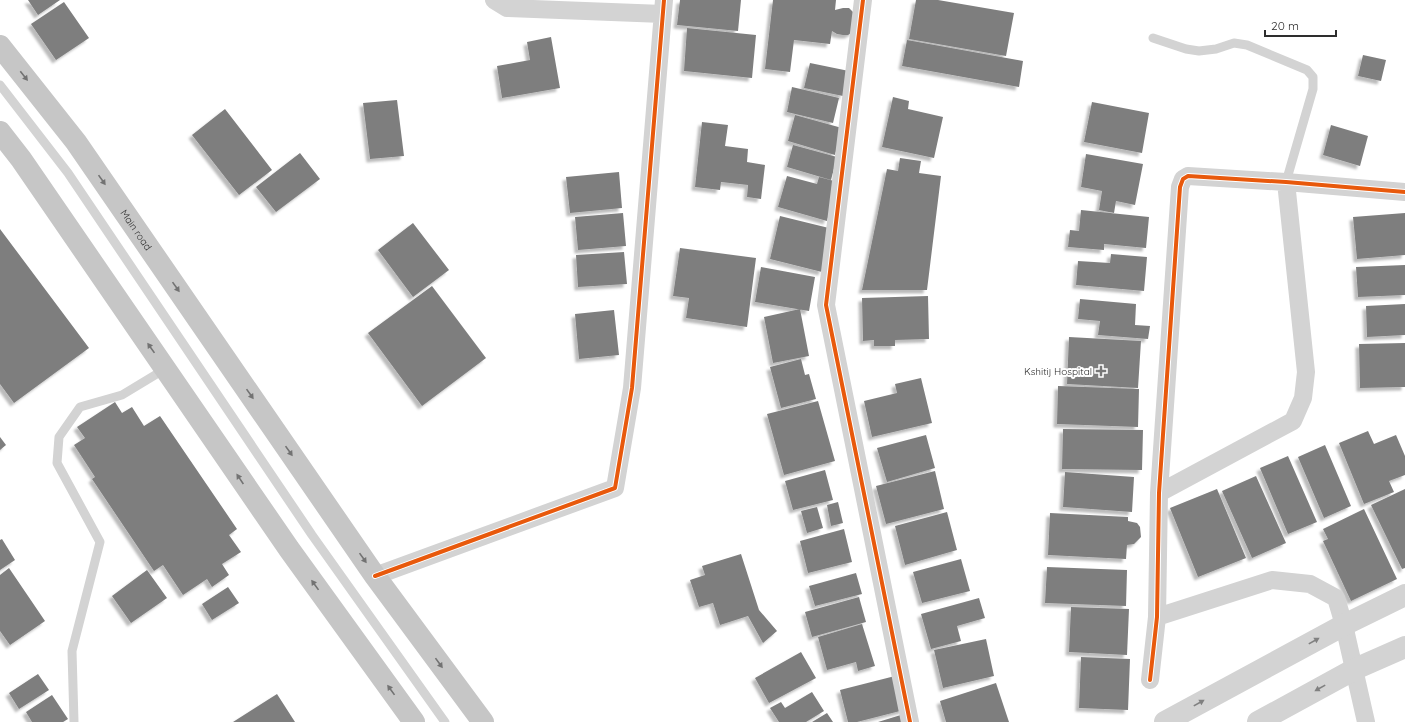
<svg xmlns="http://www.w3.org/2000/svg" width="1405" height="722" font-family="Quicksand,sans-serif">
	<defs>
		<filter id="shadow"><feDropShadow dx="-3.5" dy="3.5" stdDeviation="1" flood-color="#0004"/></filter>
	</defs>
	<rect width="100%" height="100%" fill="#fff"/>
	<path fill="#7e7e7e" filter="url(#shadow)" d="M 28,0 L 60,0 L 38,15 Z
		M 680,0 L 741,0 L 738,31 L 677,25 Z
		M 773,0 L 836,0 L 835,10 L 843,8 L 849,8 L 853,12 L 853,32 L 848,35 L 843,35 L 837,34 L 832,31 L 830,44 L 794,40 L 790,72 L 765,69 Z
		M 916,0 L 938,0 L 1014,13 L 1006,56 L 909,39 Z
		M 64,2 L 89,38 L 56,60 L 31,24 Z
		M 687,28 L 756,35 L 752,78 L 684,71 Z
		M 551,37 L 560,88 L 502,98 L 497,66 L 530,60 L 527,42 Z
		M 907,40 L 1023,61 L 1019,87 L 902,66 Z
		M 1363,55 L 1386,60 L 1381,81 L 1358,76 Z
		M 810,63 L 849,71 L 843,96 L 804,88 Z
		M 792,87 L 839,98 L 833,123 L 787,112 Z
		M 893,97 L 909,101 L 908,109 L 943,117 L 934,158 L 882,147 Z
		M 397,100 L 404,156 L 370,159 L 363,103 Z
		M 1092,102 L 1149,113 L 1142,153 L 1084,142 Z
		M 225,109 L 272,170 L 239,195 L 192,135 Z
		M 795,115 L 842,128 L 835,155 L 788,141 Z
		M 702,122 L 728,125 L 725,146 L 748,149 L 747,162 L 765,165 L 761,199 L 747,197 L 748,185 L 721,182 L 720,190 L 695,187 Z
		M 1331,125 L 1368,136 L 1360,166 L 1323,155 Z
		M 793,145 L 837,157 L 831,180 L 787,167 Z
		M 300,153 L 320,179 L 276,212 L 256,187 Z
		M 1086,154 L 1143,164 L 1135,205 L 1116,201 L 1114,213 L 1099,210 L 1102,191 L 1081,187 Z
		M 900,158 L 921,161 L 919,173 L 941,176 L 927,290 L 862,290 L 887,169 L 898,171 Z
		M 619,172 L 622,208 L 570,213 L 566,177 Z
		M 787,176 L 817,184 L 819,177 L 838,182 L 827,221 L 778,207 Z
		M 1081,210 L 1149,217 L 1146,248 L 1104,244 L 1104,250 L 1068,247 L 1070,230 L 1079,231 Z
		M 623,213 L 626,246 L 578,250 L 575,217 Z
		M 1405,213 L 1405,255 L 1357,259 L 1353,217 Z
		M 780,216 L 833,229 L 822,272 L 770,259 Z
		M 413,223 L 449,270 L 413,297 L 378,250 Z
		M 0,229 L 89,348 L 14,403 L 0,384 Z
		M 680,248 L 756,258 L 747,327 L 686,318 L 689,298 L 673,296 Z
		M 624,252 L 627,284 L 578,287 L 576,255 Z
		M 1111,254 L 1147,257 L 1144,291 L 1076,285 L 1078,261 L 1110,263 Z
		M 1405,265 L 1405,295 L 1358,297 L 1356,267 Z
		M 761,267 L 815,277 L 809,311 L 755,302 Z
		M 432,286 L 486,358 L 422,406 L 368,333 Z
		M 928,296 L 929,339 L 895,340 L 895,346 L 874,346 L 874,340 L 863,341 L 862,298 Z
		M 1080,299 L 1136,304 L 1135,325 L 1150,326 L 1148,339 L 1098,335 L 1100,321 L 1078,319 Z
		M 1405,304 L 1405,335 L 1367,337 L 1366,306 Z
		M 800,309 L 809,356 L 773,363 L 764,317 Z
		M 614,310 L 619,355 L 579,359 L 575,314 Z
		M 1069,337 L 1141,341 L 1138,388 L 1067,384 Z
		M 1405,343 L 1405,387 L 1360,388 L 1359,344 Z
		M 801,359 L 805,375 L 809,374 L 816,399 L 781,408 L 770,367 Z
		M 921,378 L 932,423 L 872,437 L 864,401 L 897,393 L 895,384 Z
		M 1058,386 L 1139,389 L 1138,427 L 1057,424 Z
		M 818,401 L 835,461 L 784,475 L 767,414 Z
		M 115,402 L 122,413 L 132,407 L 144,426 L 160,416 L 237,529 L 229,535 L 241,552 L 222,564 L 229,575 L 212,587 L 207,579 L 183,595 L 163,565 L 154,571 L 92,479 L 95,477 L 74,445 L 85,438 L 77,427 Z
		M 1063,429 L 1143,430 L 1142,470 L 1062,469 Z
		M 1368,431 L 1374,444 L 1396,435 L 1405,456 L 1405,475 L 1389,481 L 1394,492 L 1364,504 L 1339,443 Z
		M 926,435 L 935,468 L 887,482 L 877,448 Z
		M 0,437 L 6,445 L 0,450 Z
		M 1325,445 L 1351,506 L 1324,518 L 1298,457 Z
		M 1288,456 L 1317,522 L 1288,534 L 1260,468 Z
		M 825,470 L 833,500 L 793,510 L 785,481 Z
		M 935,471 L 944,509 L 886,524 L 876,486 Z
		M 1065,472 L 1134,477 L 1132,512 L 1063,507 Z
		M 1256,476 L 1286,543 L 1252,558 L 1222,491 Z
		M 1217,489 L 1246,558 L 1198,577 L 1170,508 Z
		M 1405,489 L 1405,568 L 1402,569 L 1371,505 Z
		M 838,502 L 843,523 L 831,526 L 827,505 Z
		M 817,507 L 823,528 L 807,533 L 801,511 Z
		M 1364,509 L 1397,579 L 1351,601 L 1323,541 L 1328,539 L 1323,529 Z
		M 947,512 L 957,550 L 905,565 L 895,526 Z
		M 1050,513 L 1128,517 L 1128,521 L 1137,523 L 1140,527 L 1141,537 L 1134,544 L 1127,545 L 1126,559 L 1048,555 Z
		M 844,529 L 852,562 L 808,573 L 800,541 Z
		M 2,539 L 15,560 L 0,570 L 0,540 Z
		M 741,554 L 759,610 L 777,631 L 763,643 L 748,616 L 720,625 L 713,603 L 699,607 L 690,580 L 705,575 L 702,566 Z
		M 961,559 L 970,591 L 922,603 L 913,572 Z
		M 1047,567 L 1127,570 L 1126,606 L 1045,603 Z
		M 9,568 L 45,621 L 10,645 L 0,631 L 0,575 Z
		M 147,570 L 167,598 L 131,623 L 112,596 Z
		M 856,573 L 862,594 L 815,606 L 809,586 Z
		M 228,587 L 239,603 L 212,620 L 202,604 Z
		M 859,597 L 866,622 L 812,637 L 805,612 Z
		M 979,598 L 985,618 L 957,626 L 961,641 L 931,649 L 921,614 Z
		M 1071,607 L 1129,609 L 1127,655 L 1069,652 Z
		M 862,624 L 875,666 L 858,671 L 856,662 L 827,670 L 818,637 Z
		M 986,639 L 994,676 L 943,688 L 934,650 Z
		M 801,652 L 816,678 L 769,703 L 755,678 Z
		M 1081,657 L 1130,659 L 1128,710 L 1079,708 Z
		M 38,674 L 49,690 L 19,709 L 9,693 Z
		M 895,676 L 904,710 L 857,722 L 848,722 L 840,690 Z
		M 996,683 L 1009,722 L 946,722 L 940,701 Z
		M 812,692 L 824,711 L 806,722 L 779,722 L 770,708 L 781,702 L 785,708 Z
		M 277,694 L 295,722 L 233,722 Z
		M 52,695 L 68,719 L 63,722 L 32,722 L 26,712 Z
		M 827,713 L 833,722 L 812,722 Z
		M 904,714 L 906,722 L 878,722 Z"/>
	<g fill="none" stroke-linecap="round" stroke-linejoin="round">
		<path stroke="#d3d3d3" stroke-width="9" d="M 1153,38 L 1186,49 L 1199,51 L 1216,49 L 1234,43 L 1247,45 L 1307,70 L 1313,77 L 1313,89 L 1286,182
			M 0,85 L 68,173 L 312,535 L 445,722
			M 74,722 L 72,651 L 100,542 L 57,463 L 59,437 L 80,407 L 122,395 L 165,369"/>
		<path stroke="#d3d3d3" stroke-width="18" d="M 494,0 L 507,8 L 663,14
			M 863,0 L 826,305 L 910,722
			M 1159,493 L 1293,421 L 1303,398 L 1306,372 L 1286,182
			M 375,576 L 615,488 L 632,388 L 664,0
			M 1157,617 L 1272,580 L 1310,584 L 1336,598 L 1344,625 L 1366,722
			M 1150,680 L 1157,617 L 1159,493 L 1180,187 L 1183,179 L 1188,176 L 1286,182 L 1405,192"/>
		<path stroke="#d3d3d3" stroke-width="22" d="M 1165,722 L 1344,625 L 1405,595
			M 1258,722 L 1355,669 L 1405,647"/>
		<g stroke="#c6c6c6" stroke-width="22">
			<path id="s1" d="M 0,46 L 76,142 L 375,576 L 483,722"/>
			<path d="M 0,132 L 21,159 L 289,549 L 414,722"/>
		</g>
		<g stroke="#fff" stroke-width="6">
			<path id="cycleway" d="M 863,0 L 826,305 L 910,722
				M 375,576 L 615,488 L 632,388 L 664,0
				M 1150,680 L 1157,617 L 1159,493 L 1180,187 L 1183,179 L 1188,176 L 1286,182 L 1405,192"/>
		</g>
		<use href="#cycleway" stroke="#e8590c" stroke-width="4"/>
	</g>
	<defs><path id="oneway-solid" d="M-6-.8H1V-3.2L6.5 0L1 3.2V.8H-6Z"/></defs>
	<g fill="#727272">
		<use href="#oneway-solid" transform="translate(24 76) rotate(52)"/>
		<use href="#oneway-solid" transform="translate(102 180) rotate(55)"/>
		<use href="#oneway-solid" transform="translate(176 287) rotate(55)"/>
		<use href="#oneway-solid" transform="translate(151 348) rotate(-125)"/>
		<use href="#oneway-solid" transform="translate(250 394) rotate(55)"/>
		<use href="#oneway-solid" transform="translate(289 451) rotate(55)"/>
		<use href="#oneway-solid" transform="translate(240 479) rotate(-124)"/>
		<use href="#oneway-solid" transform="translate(363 558) rotate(55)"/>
		<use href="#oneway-solid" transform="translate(315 585) rotate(-126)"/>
		<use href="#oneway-solid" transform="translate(439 663) rotate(54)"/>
		<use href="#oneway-solid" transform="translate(391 690) rotate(-126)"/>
	</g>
	<g fill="#808080">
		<use href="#oneway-solid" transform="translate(1314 641) rotate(-29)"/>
		<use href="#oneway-solid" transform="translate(1320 688) rotate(151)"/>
		<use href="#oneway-solid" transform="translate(1199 703) rotate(-29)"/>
	</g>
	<path fill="#777" stroke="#fff" stroke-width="1.5" d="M1099 365h4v4h4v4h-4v4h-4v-4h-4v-4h4z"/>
	<g text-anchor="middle" stroke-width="4" stroke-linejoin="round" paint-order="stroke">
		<g font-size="10" fill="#2e2e2e" stroke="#fff">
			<text dy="4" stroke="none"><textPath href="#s1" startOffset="229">Main road</textPath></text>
		</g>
		<g font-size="10" fill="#2e2e2e" stroke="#fff" text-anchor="end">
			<text x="1092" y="375">Kshitij Hospital</text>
		</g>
	</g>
	<path d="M1265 30v6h71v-6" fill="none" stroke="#2e2e2e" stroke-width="2"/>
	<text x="1271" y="30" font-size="12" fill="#2e2e2e" stroke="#ffffff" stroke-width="3" paint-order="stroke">20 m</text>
</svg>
